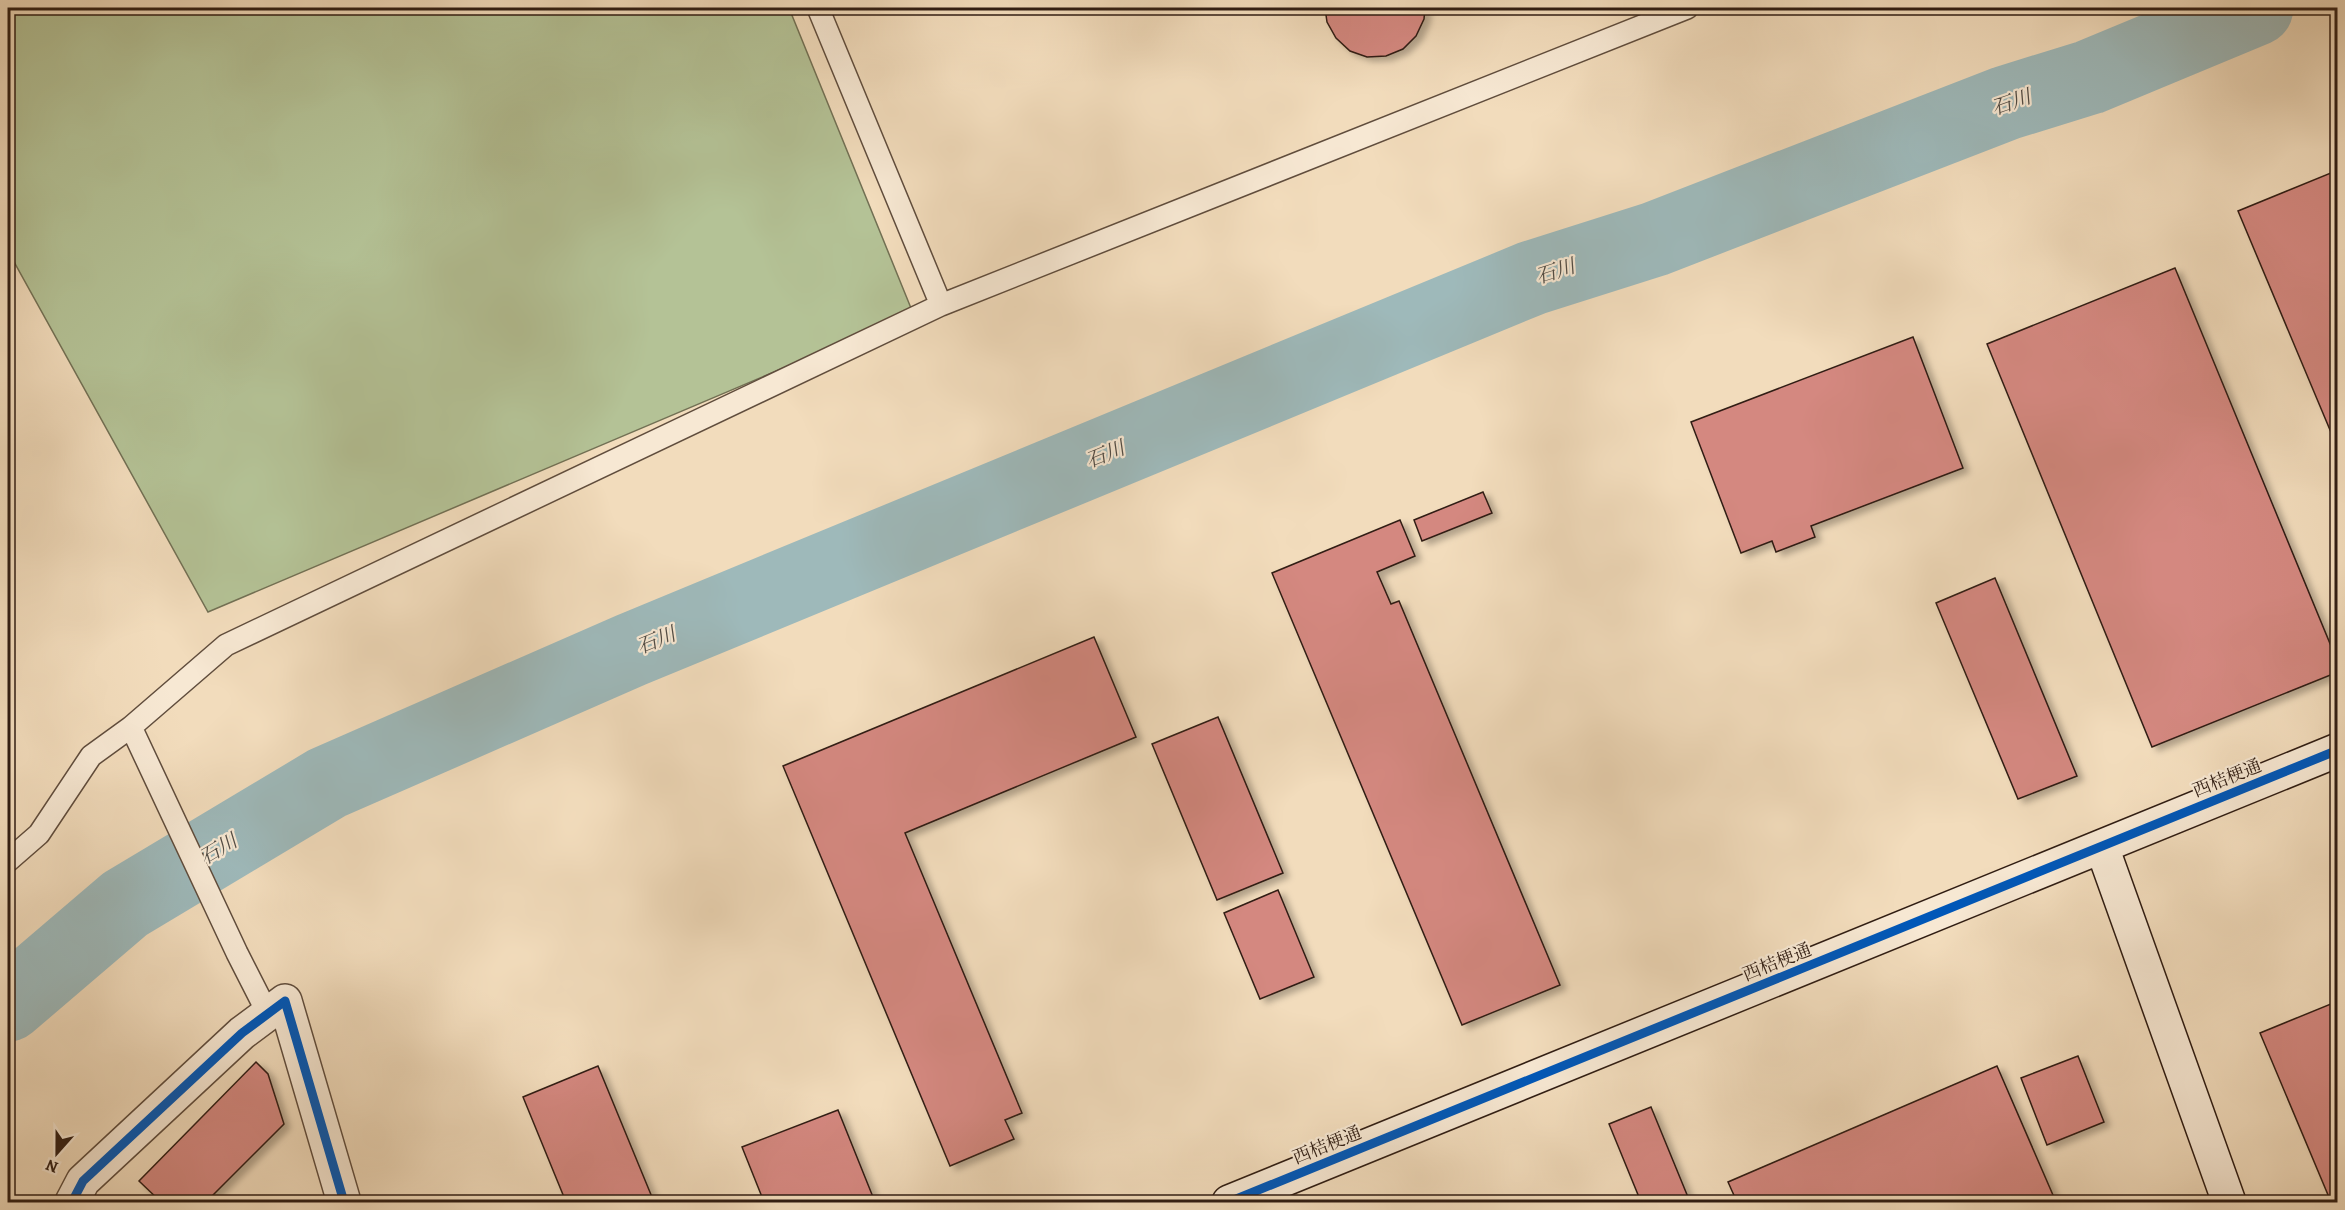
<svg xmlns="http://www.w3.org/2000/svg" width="2345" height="1210" font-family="Alegreya,'Noto Serif JP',serif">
	<defs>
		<filter id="shadow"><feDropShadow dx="6" dy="4" stdDeviation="3" flood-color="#0004"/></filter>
	</defs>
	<rect width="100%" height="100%" fill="#f2dcbc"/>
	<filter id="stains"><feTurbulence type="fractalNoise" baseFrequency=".00333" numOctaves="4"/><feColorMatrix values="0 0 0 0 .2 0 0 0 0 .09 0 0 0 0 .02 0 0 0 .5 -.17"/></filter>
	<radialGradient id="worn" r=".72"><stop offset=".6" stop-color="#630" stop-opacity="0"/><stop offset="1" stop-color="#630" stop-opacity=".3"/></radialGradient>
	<path fill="#b4c296" stroke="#727054" stroke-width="1.5" d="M 8,8 L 789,8 L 913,313 L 208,612 L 8,251 Z"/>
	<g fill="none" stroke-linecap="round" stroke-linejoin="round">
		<path stroke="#9eb9ba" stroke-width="75" d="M 8,1004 L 125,904 L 327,783 L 631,650 L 1532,278 L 1655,239 L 2006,103 L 2090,77 L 2256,8"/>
	</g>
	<path fill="#d48880" stroke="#301d13" stroke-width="1.5" filter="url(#shadow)" d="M 1325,8 L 1425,8 L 1424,19 L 1416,36 L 1403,49 L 1386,56 L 1367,57 L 1350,51 L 1336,38 L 1327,22 Z
		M 2338,170 L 2338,449 L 2238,211 Z
		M 2175,268 L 2338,663 L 2338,672 L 2152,747 L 1987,344 Z
		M 1913,337 L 1963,468 L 1811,526 L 1815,537 L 1776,552 L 1772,541 L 1741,553 L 1691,422 Z
		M 1483,492 L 1492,513 L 1422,541 L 1414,520 Z
		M 1400,520 L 1415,556 L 1377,572 L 1391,604 L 1399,601 L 1560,985 L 1462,1025 L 1272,573 Z
		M 1995,578 L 2077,776 L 2018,799 L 1936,603 Z
		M 1094,637 L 1136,737 L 905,833 L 1022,1113 L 1005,1120 L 1014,1139 L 950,1166 L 783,766 Z
		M 1218,717 L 1283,873 L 1217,900 L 1152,744 Z
		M 1278,890 L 1314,977 L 1260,999 L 1224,913 Z
		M 2338,1001 L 2338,1202 L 2331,1202 L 2260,1033 Z
		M 2078,1056 L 2104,1122 L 2047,1145 L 2021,1078 Z
		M 256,1062 L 268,1074 L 284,1124 L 206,1202 L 161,1202 L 139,1181 Z
		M 598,1066 L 654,1202 L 566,1202 L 523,1097 Z
		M 1997,1066 L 2056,1202 L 1737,1202 L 1728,1182 Z
		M 1651,1107 L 1690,1202 L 1641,1202 L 1609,1124 Z
		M 838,1110 L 875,1202 L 764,1202 L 742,1147 Z"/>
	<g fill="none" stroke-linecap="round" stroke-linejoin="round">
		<g stroke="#604d3d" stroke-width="24">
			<path id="lane" d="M 818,8 L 941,305
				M 8,861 L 39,834 L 91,756 L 131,727
				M 268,1014 L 237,953 L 131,727 L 226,645 L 941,305 L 1687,8"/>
		</g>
		<g stroke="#604d3d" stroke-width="36">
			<path id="street" d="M 72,1202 L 83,1181 L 242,1033 L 285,1001 L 344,1202"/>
		</g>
		<g stroke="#301d13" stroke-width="36">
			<path id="secondary" d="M 2102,847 L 2229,1202
				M 1229,1202 L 2338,750"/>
		</g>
		<use href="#lane" stroke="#f7e8d3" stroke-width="21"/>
		<use href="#street" stroke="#f7e8d3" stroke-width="33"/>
		<use href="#secondary" stroke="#f7e8d3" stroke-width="33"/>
		<g stroke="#f7e8d3" stroke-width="13">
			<path id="cycleway" d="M 72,1202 L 83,1181 L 242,1033 L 285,1001 L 344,1202
				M 1229,1202 L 2338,750"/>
		</g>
		<use href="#cycleway" stroke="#0057b8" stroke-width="9"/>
	</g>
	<g text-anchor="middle" stroke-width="4.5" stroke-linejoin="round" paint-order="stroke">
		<g font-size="18" fill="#301d13" stroke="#f7e8d3">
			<text transform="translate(2227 778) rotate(-22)" y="6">西桔梗通</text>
			<text transform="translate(1777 962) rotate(-22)" y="6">西桔梗通</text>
			<text transform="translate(1327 1145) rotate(-22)" y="6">西桔梗通</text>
		</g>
		<g font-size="20" font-style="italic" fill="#514c45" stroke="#f7e8d3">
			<text transform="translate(2011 102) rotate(-19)" y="7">石川</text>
			<text transform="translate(1555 271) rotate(-18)" y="7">石川</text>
			<text transform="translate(1105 454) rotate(-22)" y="7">石川</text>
			<text transform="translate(656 640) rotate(-22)" y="7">石川</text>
			<text transform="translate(218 849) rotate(-31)" y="7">石川</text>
		</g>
	</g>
	<rect width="2345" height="1210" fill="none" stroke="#f2dcbc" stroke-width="30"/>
	<rect x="9" y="9" width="2327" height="1192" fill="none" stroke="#301d13" stroke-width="3"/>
	<rect x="15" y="15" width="2315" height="1180" fill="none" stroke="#301d13" stroke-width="1.5"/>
	<g transform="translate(57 1153) rotate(201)" stroke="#f7e8d3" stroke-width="4.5" paint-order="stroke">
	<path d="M0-4.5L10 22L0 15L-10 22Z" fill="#301d13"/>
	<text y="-9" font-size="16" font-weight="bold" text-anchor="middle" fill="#301d13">N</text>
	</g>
	<rect width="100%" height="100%" filter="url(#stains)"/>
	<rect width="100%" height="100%" fill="url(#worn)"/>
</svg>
